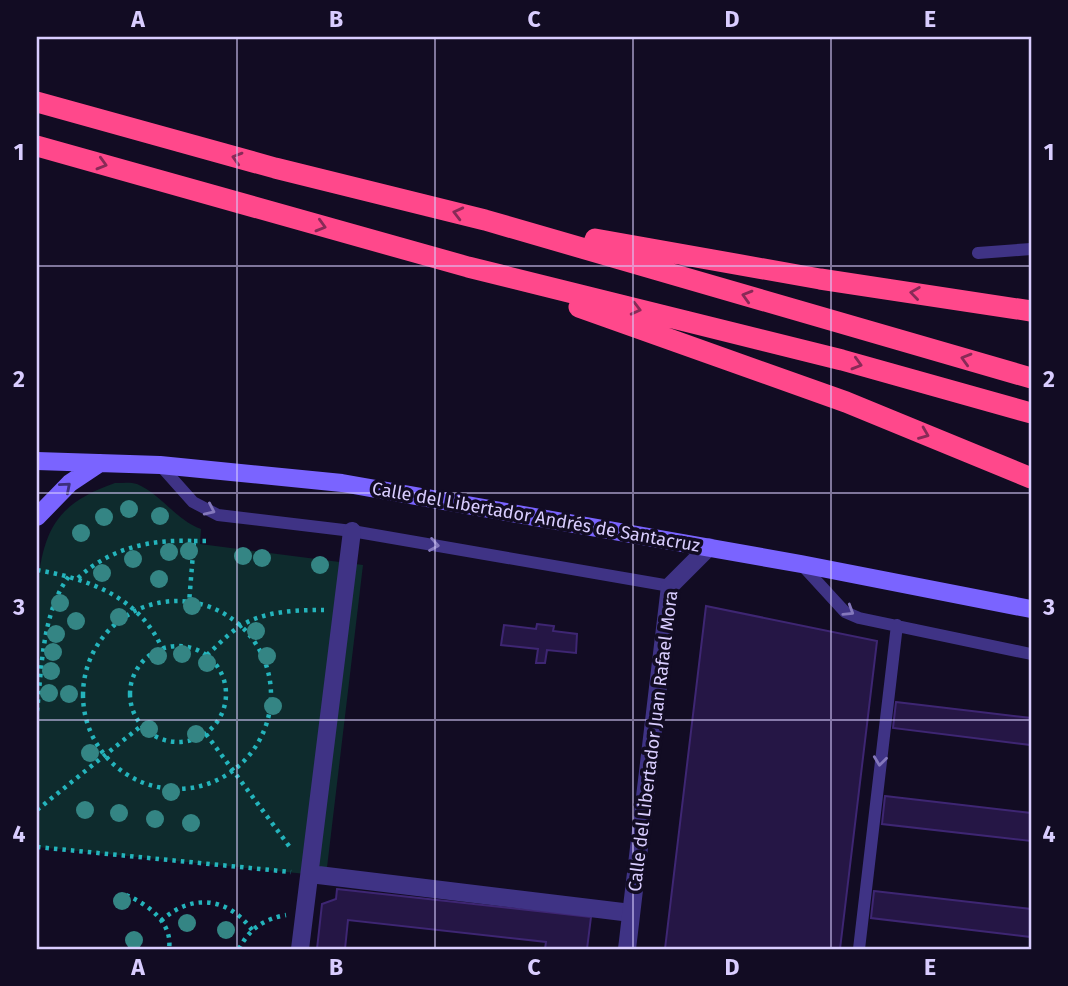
<svg xmlns="http://www.w3.org/2000/svg" width="1068" height="986" font-family="'Fira Sans',sans-serif">
	<rect width="100%" height="100%" fill="#120c23"/>
	<path fill="#0e2b2d" d="M 115,483 C 122,483 131,482 137,484 C 162,495 176,520 201,529 L 200,544 L 363,565 L 326,876 L 37,847 L 37,591 C 43,531 55,504 115,483 Z"/>
	<path fill="#251645" stroke="#3e2673" stroke-width="2" d="M 706,606 L 877,641 L 840,949 L 665,949 Z
		M 537,624 L 554,626 L 553,631 L 577,634 L 576,653 L 547,650 L 545,663 L 536,663 L 538,649 L 501,645 L 504,625 L 536,629 Z
		M 896,702 L 1031,718 L 1031,745 L 893,728 Z
		M 885,796 L 1031,813 L 1031,841 L 882,824 Z
		M 337,889 L 591,917 L 587,949 L 545,949 L 546,942 L 348,920 L 345,949 L 317,949 L 322,904 L 336,899 Z
		M 874,891 L 1031,909 L 1031,937 L 871,918 Z"/>
	<g fill="none" stroke-linecap="round" stroke-linejoin="round">
		<path stroke="#24b4bc" stroke-width="4.5" stroke-dasharray="3.5 5" stroke-linecap="butt" d="M 194,541 L 206,541
			M 37,570 C 89,579 139,597 162,648
			M 78,578 C 110,548 151,539 194,541 L 189,603
			M83 695a94 94 0 1 1 188 0a94 94 0 1 1-188 0Z
			M130 694a48 48 0 1 1 96 0a48 48 0 1 1-96 0Z
			M 207,655 C 218,645 229,633 242,625 C 266,611 296,610 324,610
			M 37,711 C 42,666 42,613 69,576
			M 206,734 L 292,850
			M 37,810 L 141,726
			M 37,847 L 291,872
			M 126,895 C 147,904 173,922 169,949
			M 161,921 C 191,893 228,897 252,930
			M 239,949 C 249,929 264,919 286,915"/>
		<path stroke="#3f3385" stroke-width="12" d="M 978,253 L 1031,249
			M 160,465 L 193,502 L 218,515 L 352,531 L 670,586
			M 801,564 L 845,612 L 859,618 L 1031,654
			M 859,949 L 897,625"/>
		<path stroke="#3f3385" stroke-width="18" d="M 310,874 L 631,913
			M 300,949 L 352,531"/>
		<path stroke="#3f3385" stroke-width="18" d="M 627,949 L 670,586 L 709,547"/>
		<path stroke="#7a64ff" stroke-width="18" d="M 37,461 L 160,465 L 342,483 L 801,564 L 1031,609
			M 37,517 L 70,483 L 100,463"/>
		<path stroke="#ff488b" stroke-width="21" d="M 37,102 L 275,168 L 485,220 L 1031,378
			M 37,146 L 468,267 L 842,360 L 1031,413
			M 595,239 L 820,279 L 1031,311
			M 579,307 L 846,402 L 1031,478"/>
	</g>
	<g fill="#348584">
		<circle cx="129" cy="509" r="9"/>
		<circle cx="160" cy="516" r="9"/>
		<circle cx="104" cy="517" r="9"/>
		<circle cx="81" cy="533" r="9"/>
		<circle cx="189" cy="551" r="9"/>
		<circle cx="169" cy="552" r="9"/>
		<circle cx="243" cy="556" r="9"/>
		<circle cx="262" cy="558" r="9"/>
		<circle cx="133" cy="559" r="9"/>
		<circle cx="320" cy="565" r="9"/>
		<circle cx="102" cy="573" r="9"/>
		<circle cx="159" cy="579" r="9"/>
		<circle cx="60" cy="603" r="9"/>
		<circle cx="192" cy="606" r="9"/>
		<circle cx="119" cy="617" r="9"/>
		<circle cx="76" cy="621" r="9"/>
		<circle cx="256" cy="631" r="9"/>
		<circle cx="56" cy="634" r="9"/>
		<circle cx="53" cy="652" r="9"/>
		<circle cx="182" cy="654" r="9"/>
		<circle cx="158" cy="656" r="9"/>
		<circle cx="267" cy="656" r="9"/>
		<circle cx="207" cy="663" r="9"/>
		<circle cx="51" cy="671" r="9"/>
		<circle cx="49" cy="693" r="9"/>
		<circle cx="69" cy="694" r="9"/>
		<circle cx="273" cy="706" r="9"/>
		<circle cx="149" cy="729" r="9"/>
		<circle cx="196" cy="734" r="9"/>
		<circle cx="90" cy="753" r="9"/>
		<circle cx="171" cy="792" r="9"/>
		<circle cx="85" cy="810" r="9"/>
		<circle cx="119" cy="813" r="9"/>
		<circle cx="155" cy="819" r="9"/>
		<circle cx="191" cy="823" r="9"/>
		<circle cx="122" cy="901" r="9"/>
		<circle cx="187" cy="923" r="9"/>
		<circle cx="226" cy="930" r="9"/>
		<circle cx="134" cy="940" r="9"/>
	</g>
	<defs><path id="oneway-chevron" d="M-2-3.5L2.5 0L-2 3.5" fill="none" stroke-width="1.6" stroke-linecap="round" stroke-linejoin="round" transform="scale(1.75)"/></defs>
	<g stroke="#882a57">
		<use href="#oneway-chevron" transform="translate(237 158) rotate(-164)"/>
		<use href="#oneway-chevron" transform="translate(102 164) rotate(16)"/>
		<use href="#oneway-chevron" transform="translate(458 213) rotate(-166)"/>
		<use href="#oneway-chevron" transform="translate(321 226) rotate(16)"/>
		<use href="#oneway-chevron" transform="translate(915 293) rotate(-172)"/>
		<use href="#oneway-chevron" transform="translate(747 296) rotate(-164)"/>
		<use href="#oneway-chevron" transform="translate(636 309) rotate(14)"/>
		<use href="#oneway-chevron" transform="translate(966 359) rotate(-164)"/>
		<use href="#oneway-chevron" transform="translate(857 364) rotate(16)"/>
		<use href="#oneway-chevron" transform="translate(924 434) rotate(22)"/>
	</g>
	<use stroke="#3c2f7b" href="#oneway-chevron" transform="translate(66 487) rotate(-41)"/>
	<g stroke="#8478bc">
		<use href="#oneway-chevron" transform="translate(210 510) rotate(25)"/>
		<use href="#oneway-chevron" transform="translate(434 545) rotate(10)"/>
		<use href="#oneway-chevron" transform="translate(849 611) rotate(32)"/>
		<use href="#oneway-chevron" transform="translate(880 761) rotate(97)"/>
	</g>
	<path fill="none" stroke="#d9cdff" stroke-width="2" stroke-opacity="0.55" d="M 237,37 L 237,949M 435,37 L 435,949M 633,37 L 633,949M 831,37 L 831,949M 37,266 L 1031,266M 37,493 L 1031,493M 37,720 L 1031,720"/>
	<g text-anchor="middle" stroke-width="7" stroke-linejoin="round" paint-order="stroke">
		<g font-size="18" fill="#d9cdff" stroke="#120c23">
			<text transform="translate(536 517) rotate(10)" y="6">Calle del Libertador Andrés de Santacruz</text>
			<text transform="translate(653 741) rotate(-83)" y="6">Calle del Libertador Juan Rafael Mora</text>
		</g>
	</g>
	<rect width="1068" height="986" fill="none" stroke="#120c23" stroke-width="77"/>
	<rect x="38" y="38" width="992" height="910" fill="none" stroke="#d9cdff" stroke-width="2.5"/>
	<g font-size="23" text-anchor="middle" font-weight="bold" fill="#d9cdff">
		<text x="138" y="27">A</text>
		<text x="336" y="27">B</text>
		<text x="534" y="27">C</text>
		<text x="732" y="27">D</text>
		<text x="930" y="27">E</text>
		<text x="19" y="160">1</text>
		<text x="1049" y="160">1</text>
		<text x="19" y="387">2</text>
		<text x="1049" y="387">2</text>
		<text x="19" y="615">3</text>
		<text x="1049" y="615">3</text>
		<text x="19" y="842">4</text>
		<text x="1049" y="842">4</text>
		<text x="138" y="975">A</text>
		<text x="336" y="975">B</text>
		<text x="534" y="975">C</text>
		<text x="732" y="975">D</text>
		<text x="930" y="975">E</text>
	</g>
</svg>
